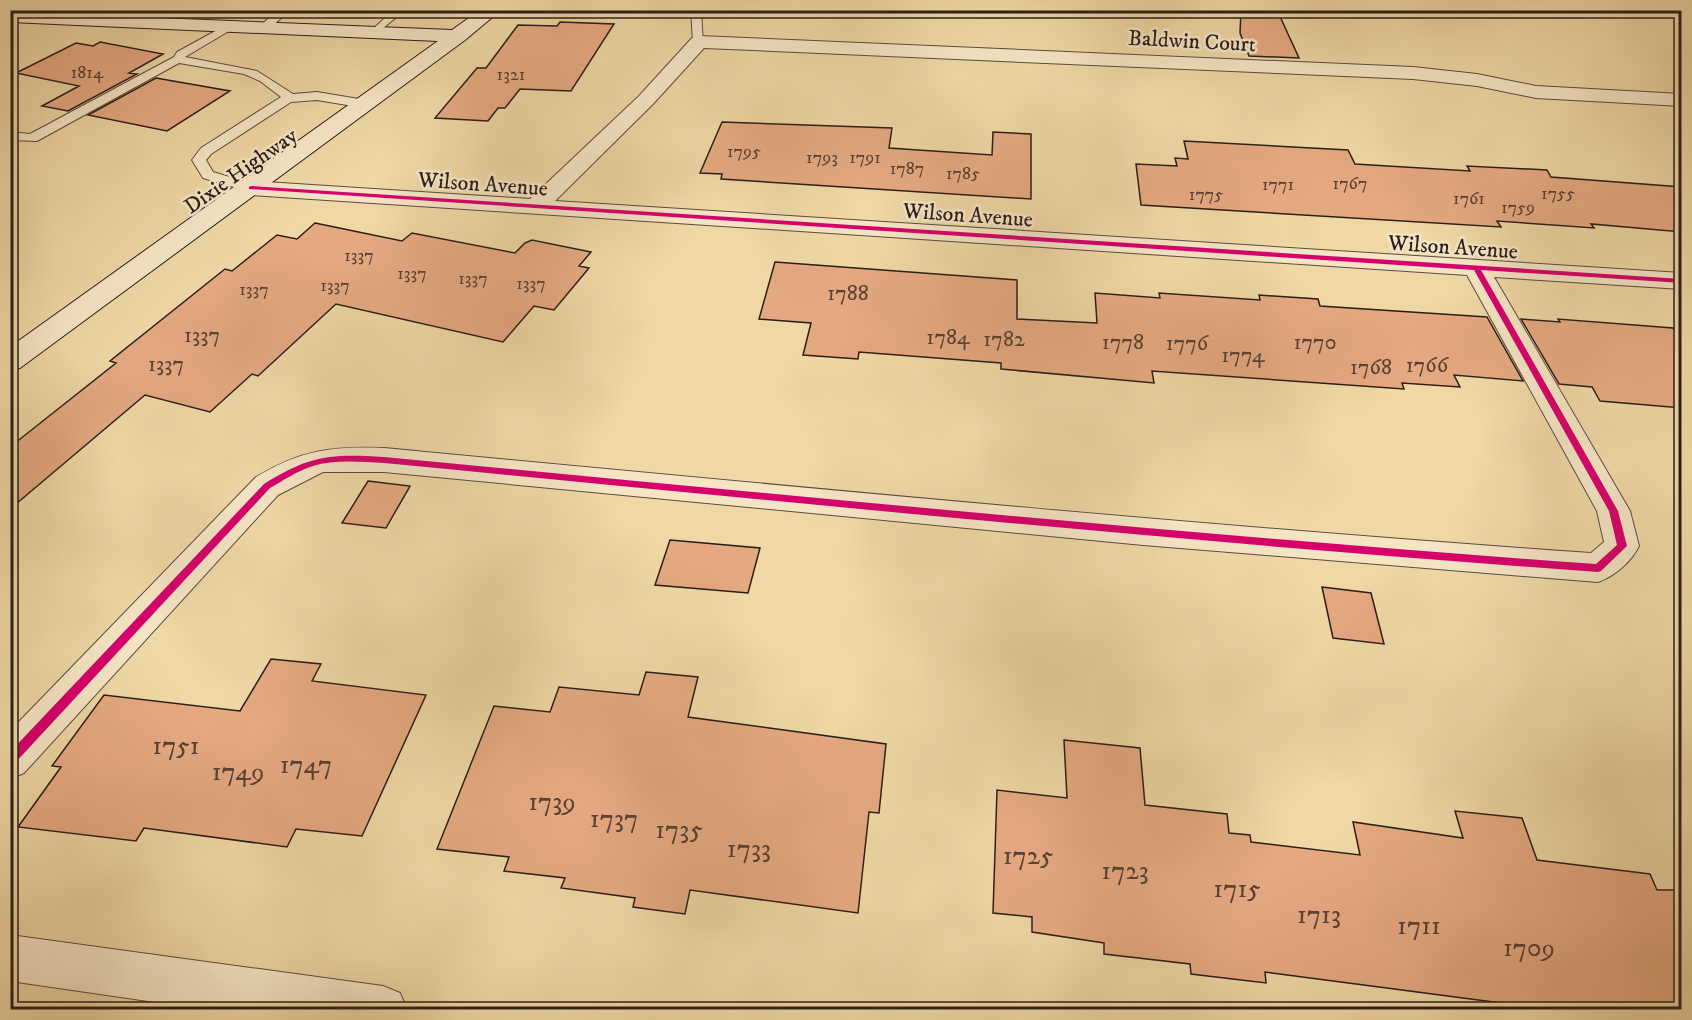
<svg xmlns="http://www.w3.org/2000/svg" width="1692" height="1020" font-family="'IM FELL DW Pica',serif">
	<rect width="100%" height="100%" fill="#efd7a6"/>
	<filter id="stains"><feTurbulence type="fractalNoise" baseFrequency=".00333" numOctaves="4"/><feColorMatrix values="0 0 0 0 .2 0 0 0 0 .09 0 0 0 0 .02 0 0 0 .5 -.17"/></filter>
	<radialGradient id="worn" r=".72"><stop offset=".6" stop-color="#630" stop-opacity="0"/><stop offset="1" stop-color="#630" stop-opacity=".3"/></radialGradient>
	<path fill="#e5a982" stroke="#2b1e19" stroke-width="1.5" d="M 1241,10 L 1277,10 L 1299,58 L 1249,56 L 1240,33 Z
		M 560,22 L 614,24 L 571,91 L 520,89 L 505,108 L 498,108 L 488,121 L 435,118 L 477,68 L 486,68 L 518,25 L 557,26 Z
		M 100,42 L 163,54 L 129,73 L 137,74 L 68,111 L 42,106 L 79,86 L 16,73 L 76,43 L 93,46 Z
		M 156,78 L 230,91 L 167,131 L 88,115 Z
		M 722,122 L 892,128 L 889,148 L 992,155 L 993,132 L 1031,134 L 1031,199 L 721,179 L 722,174 L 700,173 Z
		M 1184,141 L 1348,150 L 1355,164 L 1470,171 L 1467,166 L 1547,170 L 1551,177 L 1682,187 L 1682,232 L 1591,224 L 1594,228 L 1497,221 L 1501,227 L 1141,205 L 1136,164 L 1177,166 L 1175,158 L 1188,159 Z
		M 315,223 L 402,241 L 412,233 L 515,253 L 525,243 L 532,240 L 591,252 L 579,266 L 589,268 L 554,310 L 534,306 L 503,342 L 336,304 L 258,376 L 252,374 L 210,412 L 145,395 L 10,509 L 10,447 L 116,363 L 110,361 L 225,269 L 232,271 L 277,235 L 297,239 Z
		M 775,262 L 1017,280 L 1017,319 L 1097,323 L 1095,293 L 1160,298 L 1159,293 L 1260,300 L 1259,295 L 1318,299 L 1320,306 L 1487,317 L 1523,381 L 1454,375 L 1460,387 L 1402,383 L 1404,389 L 1152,371 L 1154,383 L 1001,369 L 1001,363 L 859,352 L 858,359 L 803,355 L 811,323 L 759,319 Z
		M 1521,319 L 1560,322 L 1558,319 L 1673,328 L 1682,341 L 1682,408 L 1600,401 L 1592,387 L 1559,384 Z
		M 368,481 L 410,486 L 386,528 L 342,523 Z
		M 670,540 L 760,548 L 748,593 L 655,585 Z
		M 1322,587 L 1371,593 L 1384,644 L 1333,638 Z
		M 271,659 L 321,664 L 312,681 L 426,695 L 362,836 L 296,829 L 287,847 L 144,828 L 136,841 L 18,827 L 61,767 L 52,766 L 104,695 L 240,711 Z
		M 646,672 L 698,677 L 688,717 L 886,744 L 879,813 L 869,812 L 858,913 L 690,890 L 685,914 L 633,907 L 635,898 L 561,888 L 565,878 L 504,871 L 509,857 L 437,849 L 494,706 L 550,712 L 559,687 L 639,695 Z
		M 1064,740 L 1140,748 L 1145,805 L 1227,814 L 1229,833 L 1250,835 L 1251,842 L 1360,855 L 1353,822 L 1463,838 L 1455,811 L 1522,818 L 1537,860 L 1650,874 L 1657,890 L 1682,890 L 1682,1010 L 1503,1010 L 1501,1003 L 1265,972 L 1266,983 L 1191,974 L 1190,964 L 1104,954 L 1104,943 L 1032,932 L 1032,917 L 993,913 L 997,790 L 1067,798 Z"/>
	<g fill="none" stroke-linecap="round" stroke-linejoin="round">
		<g stroke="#5c4c3c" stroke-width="2">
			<path id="lane" d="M 278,10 L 290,10 L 269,29 L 261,29 L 261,25 Z
				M 365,10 L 405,10 L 376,34 L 371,31 L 389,14 Z
				M 691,10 L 701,10 L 703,44 L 693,42 Z
				M 230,23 L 235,26 L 234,28 L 185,57 L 257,71 L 293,94 L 317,92 L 365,100 L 371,104 L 365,108 L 317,100 L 291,102 L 211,154 L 206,160 L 213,172 L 256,185 L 256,191 L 251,192 L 203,178 L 192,160 L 201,148 L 281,97 L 260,81 L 244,74 L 179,63 L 37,141 L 10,140 L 10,132 L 30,134 L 174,57 L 177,52 Z"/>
		</g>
		<g stroke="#5c4c3c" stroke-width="2">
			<path id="street" d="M 699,36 L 1413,67 L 1477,74 L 1536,86 L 1682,94 L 1682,106 L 1536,98 L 1477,86 L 1413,79 L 704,48 L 653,104 L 555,201 L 1682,273 L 1682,289 L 1494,277 L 1630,511 L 1639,546 C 1631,562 1615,576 1598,582 L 1143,545 L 384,472 L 323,472 L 278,495 L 24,773 L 10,779 L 10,731 L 256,477 C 301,450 332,446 384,448 C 786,486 1188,525 1591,553 L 1604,542 L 1597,511 L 1467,275 L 251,195 L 243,193 L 239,188 L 243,183 L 251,181 L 530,199 L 639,96 L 692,38 Z
				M 10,935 L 383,986 L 400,993 L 407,1010 L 210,1010 L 10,981 Z"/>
		</g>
		<g stroke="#2b1e19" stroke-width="2">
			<path id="secondary" d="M 480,10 L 501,10 L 465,40 L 20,368 L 10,370 L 10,347 L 438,41 L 10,22 L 10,12 L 452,30 Z"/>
		</g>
		<use href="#lane" fill="#f5e5c5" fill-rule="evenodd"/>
		<use href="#street" fill="#f5e5c5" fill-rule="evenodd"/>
		<use href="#secondary" fill="#f5e5c5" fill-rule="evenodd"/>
		<g stroke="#f5e5c5" stroke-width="4">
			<path id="cycleway" d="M 251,186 L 1682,279 L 1682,283 L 1481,270 L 1618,511 L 1627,546 L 1601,571 L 1598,572 C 1193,543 788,502 384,463 C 361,462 335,459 313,466 C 297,471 284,480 270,488 L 14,764 L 10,765 L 10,752 L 264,484 C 311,455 330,454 384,457 C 788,495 1191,535 1596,564 L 1617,545 L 1609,511 L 1474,270 L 249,189 L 249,187 Z"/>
		</g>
		<use href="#cycleway" fill="#d6006c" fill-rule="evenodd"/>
	</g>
	<g text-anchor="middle" stroke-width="5" stroke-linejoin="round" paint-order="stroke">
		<g font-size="18" fill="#5a4133">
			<text x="87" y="78">1814</text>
			<text x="511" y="80">1321</text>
			<text x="744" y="157">1795</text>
			<text x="822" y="163">1793</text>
			<text x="865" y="163">1791</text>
			<text x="907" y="174">1787</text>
			<text x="963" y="179">1785</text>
			<text x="1350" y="189">1767</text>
			<text x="1278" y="190">1771</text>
			<text x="1558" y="199">1755</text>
			<text x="1206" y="200">1775</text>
			<text x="1469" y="204">1761</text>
			<text x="1518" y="213">1759</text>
			<text x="359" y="261">1337</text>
			<text x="412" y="279">1337</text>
			<text x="473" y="284">1337</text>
			<text x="531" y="289">1337</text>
			<text x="335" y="291">1337</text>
			<text x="254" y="295">1337</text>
		</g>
		<g font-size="22" fill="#2b1e19" stroke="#f5e5c5">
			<text transform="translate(1192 40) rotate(3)" y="8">Baldwin Court</text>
			<text transform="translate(240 170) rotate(-35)" y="8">Dixie Highway</text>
			<text transform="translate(483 183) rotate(4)" y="8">Wilson Avenue</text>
			<text transform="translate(968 214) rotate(4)" y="8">Wilson Avenue</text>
			<text transform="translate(1453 246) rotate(4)" y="8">Wilson Avenue</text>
		</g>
		<g font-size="22" fill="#5a4133">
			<text x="848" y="300">1788</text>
			<text x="202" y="342">1337</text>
			<text x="948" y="344">1784</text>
			<text x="1004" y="346">1782</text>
			<text x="1123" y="349">1778</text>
			<text x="1315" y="349">1770</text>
			<text x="1187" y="350">1776</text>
			<text x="1243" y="362">1774</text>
			<text x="166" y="371">1337</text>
			<text x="1427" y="372">1766</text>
			<text x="1371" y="374">1768</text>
		</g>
		<g font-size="27" fill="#5a4133">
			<text x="176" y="754">1751</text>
			<text x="306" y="773">1747</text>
			<text x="238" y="780">1749</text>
			<text x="552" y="810">1739</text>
			<text x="614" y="827">1737</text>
			<text x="679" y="838">1735</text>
			<text x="749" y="857">1733</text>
			<text x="1028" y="864">1725</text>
			<text x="1125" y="879">1723</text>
			<text x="1237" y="897">1715</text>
			<text x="1319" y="923">1713</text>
			<text x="1419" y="934">1711</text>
			<text x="1529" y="956">1709</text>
		</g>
	</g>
	<rect width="1692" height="1020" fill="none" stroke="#efd7a6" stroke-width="36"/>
	<rect x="12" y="12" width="1668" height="996" fill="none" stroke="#2b1e19" stroke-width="3"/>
	<rect x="18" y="18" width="1656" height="984" fill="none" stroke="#2b1e19" stroke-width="1.5"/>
	<rect width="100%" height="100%" filter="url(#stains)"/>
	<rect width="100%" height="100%" fill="url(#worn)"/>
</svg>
